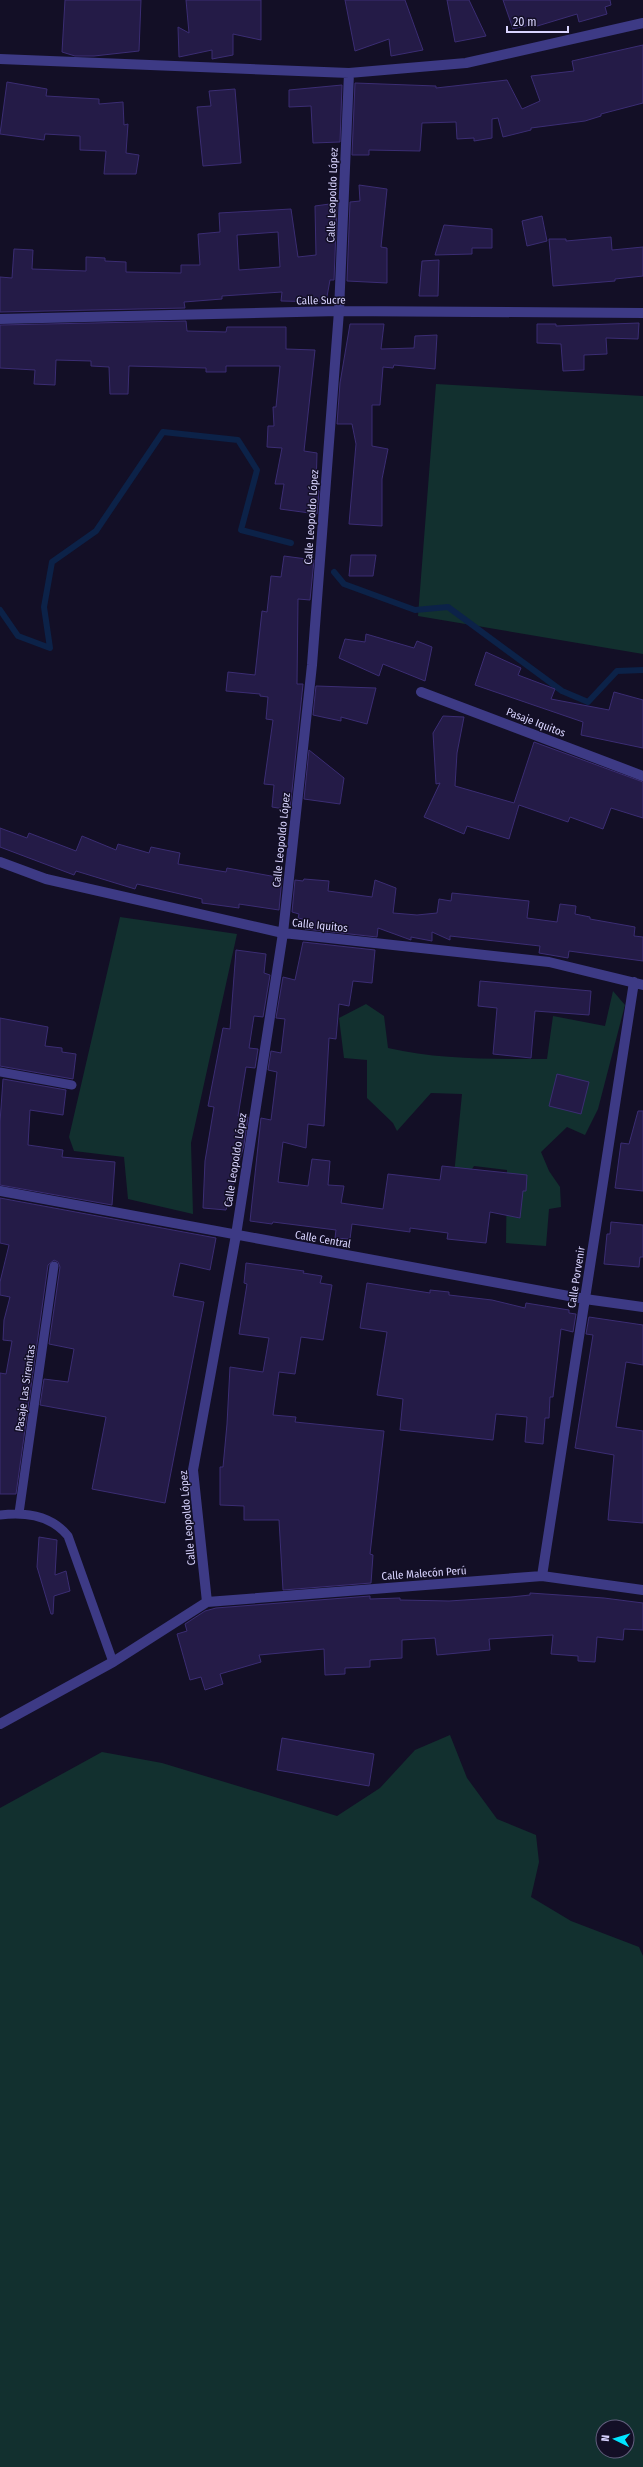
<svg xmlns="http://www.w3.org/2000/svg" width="643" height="2467" font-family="'Fira Sans Condensed',sans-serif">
	<rect width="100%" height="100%" fill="#130f26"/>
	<path fill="#12302f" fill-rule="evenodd" d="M 436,384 L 643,396 L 643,654 L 418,616 Z
		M 120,917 L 237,934 L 191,1143 L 193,1214 L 128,1199 L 124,1157 L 74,1151 L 69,1137 Z
		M 613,991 L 625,1005 L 598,1109 L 585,1135 L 567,1127 L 541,1152 L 549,1171 L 560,1187 L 561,1207 L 549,1209 L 546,1246 L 506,1243 L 507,1170 L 474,1166 L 467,1177 L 454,1175 L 462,1094 L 431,1093 L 397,1131 L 393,1123 L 367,1098 L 367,1060 L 344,1058 L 339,1018 L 366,1004 L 384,1016 L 388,1048 C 439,1060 495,1059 547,1059 L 553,1016 L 605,1026 Z
		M 450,1735 L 467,1778 L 497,1819 L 536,1835 L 539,1862 L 531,1897 L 571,1921 L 639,1947 L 643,1956 L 643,2467 L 0,2467 L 0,1808 L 102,1752 L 162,1763 L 337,1816 L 380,1788 L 415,1750 ZM 603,2427 L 627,2427 L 627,2451 L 603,2451 Z"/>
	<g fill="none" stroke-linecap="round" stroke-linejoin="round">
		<path stroke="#0c2248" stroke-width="6" d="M 334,572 L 344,584 L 415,610 L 448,607 L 562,691 L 588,702 L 617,671 L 643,670
			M 0,610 L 18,636 L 50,648 L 44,607 L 52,562 L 96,531 L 163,432 L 238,440 L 257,470 L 241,530 L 291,543"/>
	</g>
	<path fill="#241b47" stroke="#3b2d73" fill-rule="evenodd" d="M 65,0 L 141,0 L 139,51 L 94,56 L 75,56 L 62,52 Z
		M 186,0 L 261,0 L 261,40 L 233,34 L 233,55 L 212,59 L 212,50 L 179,57 L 178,27 L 189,33 Z
		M 345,0 L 405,0 L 423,50 L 391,56 L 389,39 L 355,51 Z
		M 447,0 L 469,0 L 486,36 L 455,42 Z
		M 503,0 L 610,0 L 611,5 L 605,7 L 607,14 L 579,22 L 577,14 L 534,27 L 533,24 L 513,29 Z
		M 643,45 L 643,103 L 601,114 L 601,116 L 585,121 L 531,128 L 531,130 L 503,137 L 498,118 L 492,119 L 492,138 L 474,141 L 474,138 L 457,139 L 456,122 L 422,123 L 420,151 L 369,150 L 369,155 L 352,155 L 355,83 L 436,86 L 436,88 L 507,80 L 522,109 L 540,101 L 531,76 L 574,71 L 572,61 Z
		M 7,82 L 47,89 L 46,96 L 99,99 L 99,104 L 123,102 L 124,125 L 128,124 L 126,153 L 139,155 L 136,174 L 104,174 L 106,151 L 80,150 L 80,136 L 45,134 L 44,140 L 0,134 Z
		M 342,85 L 340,142 L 313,143 L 311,106 L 289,107 L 289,90 Z
		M 235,89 L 241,163 L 203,166 L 197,107 L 211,106 L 209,91 Z
		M 359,185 L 387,189 L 381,247 L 387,248 L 387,283 L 347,281 L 350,202 L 360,201 Z
		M 337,203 L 334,280 L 330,280 L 326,302 L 281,301 L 282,292 L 222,296 L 222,299 L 184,302 L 185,308 L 0,312 L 0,277 L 12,278 L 14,249 L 33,250 L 32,269 L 86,271 L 86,257 L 105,258 L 105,261 L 126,262 L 126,272 L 181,273 L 181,265 L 200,265 L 198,234 L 220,232 L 219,213 L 291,209 L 298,257 L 316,255 L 315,206 ZM 278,232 L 280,267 L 239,270 L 237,235 Z
		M 542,216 L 547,241 L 527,246 L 522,221 Z
		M 444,225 L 492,229 L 492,248 L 472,248 L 472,254 L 435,255 Z
		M 611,237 L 612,250 L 643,247 L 643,276 L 615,279 L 615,281 L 553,286 L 549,239 L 566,239 L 566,241 Z
		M 439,260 L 438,296 L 419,296 L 422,261 Z
		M 186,321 L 187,331 L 226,332 L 227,327 L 286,327 L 286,349 L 315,350 L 304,451 L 317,453 L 316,489 L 319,491 L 317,514 L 280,509 L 284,484 L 275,484 L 282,448 L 267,447 L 268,426 L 274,426 L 273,407 L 276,407 L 280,366 L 226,366 L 226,372 L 206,372 L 206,368 L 129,366 L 128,394 L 110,394 L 109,367 L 91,366 L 91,361 L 56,360 L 55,385 L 34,384 L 35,370 L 0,368 L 0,325 Z
		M 639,323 L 638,339 L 606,338 L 607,354 L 584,355 L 584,370 L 563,371 L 561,344 L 537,343 L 537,324 L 556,324 L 556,326 Z
		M 350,324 L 384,324 L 381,349 L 414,348 L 415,336 L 437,335 L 435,369 L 394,365 L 393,368 L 383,367 L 380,405 L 372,405 L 372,446 L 388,449 L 382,479 L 382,526 L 349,524 L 356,444 L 352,424 L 337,424 L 340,383 Z
		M 351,555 L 376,555 L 373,576 L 349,576 Z
		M 284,556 L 314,560 L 310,600 L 298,599 L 297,684 L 303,684 L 290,810 L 272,807 L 274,785 L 264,784 L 273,720 L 266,719 L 268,697 L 260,696 L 260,694 L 226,691 L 228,672 L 255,675 L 262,611 L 267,612 L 271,576 L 281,577 Z
		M 366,634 L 414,648 L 417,641 L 432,647 L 425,681 L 383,664 L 379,676 L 339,658 L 345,639 L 365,642 Z
		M 486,652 L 521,668 L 518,675 L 555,689 L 551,699 L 609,710 L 614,692 L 643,700 L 643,748 L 581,735 L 583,722 L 475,685 Z
		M 316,686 L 376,688 L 367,724 L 341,717 L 341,721 L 313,715 Z
		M 443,716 L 464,717 L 457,753 L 455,786 L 514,803 L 534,742 L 643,782 L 643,818 L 611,808 L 603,829 L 570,817 L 568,822 L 519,805 L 509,839 L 467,826 L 464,834 L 424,817 L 440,783 L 436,784 L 433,733 Z
		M 309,750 L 344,778 L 340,804 L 304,799 Z
		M 0,828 L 27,838 L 29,833 L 76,851 L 82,836 L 116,850 L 118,844 L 149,853 L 151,847 L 180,853 L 178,864 L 226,872 L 227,868 L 282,878 L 279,910 L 239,904 L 239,908 L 210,904 L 202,903 L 202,899 L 137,884 L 135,889 L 76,871 L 74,875 L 0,847 Z
		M 304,879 L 329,881 L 328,891 L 372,897 L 375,880 L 396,888 L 393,913 L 417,915 L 437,913 L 439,899 L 451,901 L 452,893 L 529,901 L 527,918 L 557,922 L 560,904 L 576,906 L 575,914 L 590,917 L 590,919 L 635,927 L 634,936 L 643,937 L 643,961 L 569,951 L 568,958 L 539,953 L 540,946 L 450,936 L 450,940 L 432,932 L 432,941 L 411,937 L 411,940 L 378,928 L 377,937 L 305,929 L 307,920 L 298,918 L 299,914 L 292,912 L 295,880 L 303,881 Z
		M 303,942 L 375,950 L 372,983 L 353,981 L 349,1006 L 339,1004 L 336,1039 L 329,1038 L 324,1126 L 308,1124 L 306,1148 L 283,1142 L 278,1182 L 308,1186 L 312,1159 L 330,1161 L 328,1185 L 344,1186 L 341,1203 L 383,1209 L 388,1174 L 440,1180 L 442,1166 L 527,1175 L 526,1191 L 523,1191 L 520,1218 L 490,1212 L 486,1243 L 447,1239 L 448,1233 L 410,1228 L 410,1232 L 352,1224 L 350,1239 L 335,1238 L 336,1230 L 273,1222 L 272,1224 L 250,1221 L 261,1118 L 271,1120 L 277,1072 L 268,1070 L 271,1051 L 281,1053 L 285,1019 L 276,1018 L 283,977 L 295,980 Z
		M 236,950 L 266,954 L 264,973 L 270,975 L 263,1017 L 254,1016 L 249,1048 L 258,1049 L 255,1068 L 246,1067 L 238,1116 L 248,1117 L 244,1145 L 226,1210 L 203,1208 L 205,1161 L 214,1107 L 208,1106 L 223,1028 L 230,1029 Z
		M 480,981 L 591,991 L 589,1015 L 535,1011 L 531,1058 L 493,1054 L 497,1008 L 478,1006 Z
		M 0,1018 L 48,1027 L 45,1046 L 62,1048 L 62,1052 L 76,1054 L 73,1079 L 0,1066 Z
		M 557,1074 L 589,1082 L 581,1114 L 549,1106 Z
		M 3,1079 L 66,1090 L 63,1115 L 30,1110 L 28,1145 L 63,1150 L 62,1157 L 115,1162 L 112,1205 L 0,1185 L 0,1122 Z
		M 638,1111 L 643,1111 L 643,1191 L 615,1188 L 621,1143 L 629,1144 Z
		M 0,1198 L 216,1238 L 210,1270 L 180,1263 L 173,1296 L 204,1302 L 165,1503 L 92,1489 L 106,1417 L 40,1405 L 44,1379 L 68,1382 L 74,1349 L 49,1344 L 60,1267 L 58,1262 L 54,1260 L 48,1265 L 16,1494 L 0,1494 L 0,1373 L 6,1374 L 12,1341 L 3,1340 L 4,1320 L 10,1297 L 0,1295 L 0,1282 L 9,1245 L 0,1243 Z
		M 611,1222 L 643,1225 L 643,1257 L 640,1257 L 639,1267 L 604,1264 L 607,1234 L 610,1234 Z
		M 246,1263 L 304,1271 L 303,1273 L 322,1276 L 320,1283 L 332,1285 L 323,1340 L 301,1337 L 295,1374 L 279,1372 L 273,1415 L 296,1417 L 295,1422 L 384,1431 L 370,1554 L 373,1555 L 371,1583 L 283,1590 L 279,1520 L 244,1520 L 244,1506 L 220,1505 L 220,1467 L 223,1467 L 227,1424 L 230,1367 L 263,1372 L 269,1338 L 239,1334 L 247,1284 L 244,1283 Z
		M 367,1283 L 430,1293 L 430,1290 L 449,1292 L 449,1295 L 492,1300 L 525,1308 L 526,1303 L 569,1310 L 569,1313 L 576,1314 L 573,1332 L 561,1329 L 553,1397 L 550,1397 L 549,1418 L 545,1418 L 543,1444 L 525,1442 L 527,1417 L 496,1414 L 493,1440 L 400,1430 L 403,1399 L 377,1395 L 387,1332 L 360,1328 Z
		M 589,1317 L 643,1325 L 643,1365 L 626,1362 L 616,1427 L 643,1431 L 643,1523 L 608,1520 L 614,1455 L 575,1448 L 593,1335 L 586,1334 Z
		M 39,1537 L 57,1540 L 55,1575 L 66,1571 L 70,1591 L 54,1596 L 53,1614 L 51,1614 L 37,1567 Z
		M 530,1593 L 604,1598 L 643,1603 L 643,1630 L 624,1629 L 623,1640 L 597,1637 L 595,1662 L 578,1661 L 578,1656 L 551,1654 L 553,1635 L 489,1639 L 490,1650 L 437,1655 L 435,1638 L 402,1640 L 402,1658 L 370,1660 L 370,1667 L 345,1668 L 345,1674 L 325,1675 L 324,1649 L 259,1655 L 261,1662 L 220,1674 L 223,1684 L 205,1690 L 201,1677 L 190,1680 L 177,1634 L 187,1631 L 185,1624 L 205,1611 L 216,1608 L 370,1596 L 370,1599 L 400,1598 L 400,1600 L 449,1601 L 511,1597 L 530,1595 Z
		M 282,1738 L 374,1754 L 369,1786 L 277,1770 Z"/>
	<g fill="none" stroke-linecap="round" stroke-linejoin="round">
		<path stroke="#3d3a85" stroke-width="9" d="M 0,1072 L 72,1085
			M 19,1513 L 54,1266
			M 0,1515 C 25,1512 51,1515 68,1536 L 113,1662"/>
		<path stroke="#3d3a85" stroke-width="10" d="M 0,59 L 349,73 L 466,63 L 643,23
			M 0,319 L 339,311 L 643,313
			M 421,692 L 643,776
			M 0,862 L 46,879 L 283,933 L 549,962 L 643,985
			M 0,1191 L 585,1299 L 643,1307
			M 542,1576 L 634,982
			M 207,1602 L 193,1470 L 236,1235 L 283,933 L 312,665 L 339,311 L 349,73
			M 0,1724 L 113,1662 L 207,1602 L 542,1576 L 643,1590"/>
	</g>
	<g text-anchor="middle" stroke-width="3" stroke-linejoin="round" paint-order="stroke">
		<g font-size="11" fill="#d9d4ff" stroke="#130f26">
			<text transform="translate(332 195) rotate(-88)" y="4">Calle Leopoldo López</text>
			<text transform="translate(321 300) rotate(-1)" y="4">Calle Sucre</text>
			<text transform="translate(311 517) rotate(-86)" y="4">Calle Leopoldo López</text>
			<text transform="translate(536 722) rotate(21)" y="4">Pasaje Iquitos</text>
			<text transform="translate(281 840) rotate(-84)" y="4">Calle Leopoldo López</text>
			<text transform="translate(320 925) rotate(6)" y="4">Calle Iquitos</text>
			<text transform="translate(235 1160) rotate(-81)" y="4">Calle Leopoldo López</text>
			<text transform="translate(323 1239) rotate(10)" y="4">Calle Central</text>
			<text transform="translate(576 1277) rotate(-81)" y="4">Calle Porvenir</text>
			<text transform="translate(25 1388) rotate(-82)" y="4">Pasaje Las Sirenitas</text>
			<text transform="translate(187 1518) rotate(-95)" y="4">Calle Leopoldo López</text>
			<text transform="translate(424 1573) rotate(-4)" y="4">Calle Malecón Perú</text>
		</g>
	</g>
	<g transform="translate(615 2439) rotate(275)"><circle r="19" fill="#130f26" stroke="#625e7d"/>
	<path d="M0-3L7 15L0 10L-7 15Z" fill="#00e5ff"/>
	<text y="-6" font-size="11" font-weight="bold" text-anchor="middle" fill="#d9d4ff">N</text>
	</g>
	<path d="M507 26v6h61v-6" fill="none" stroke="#d9d4ff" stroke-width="2"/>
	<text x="513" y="26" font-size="12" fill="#d9d4ff" stroke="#130f26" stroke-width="3" paint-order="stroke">20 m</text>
</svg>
